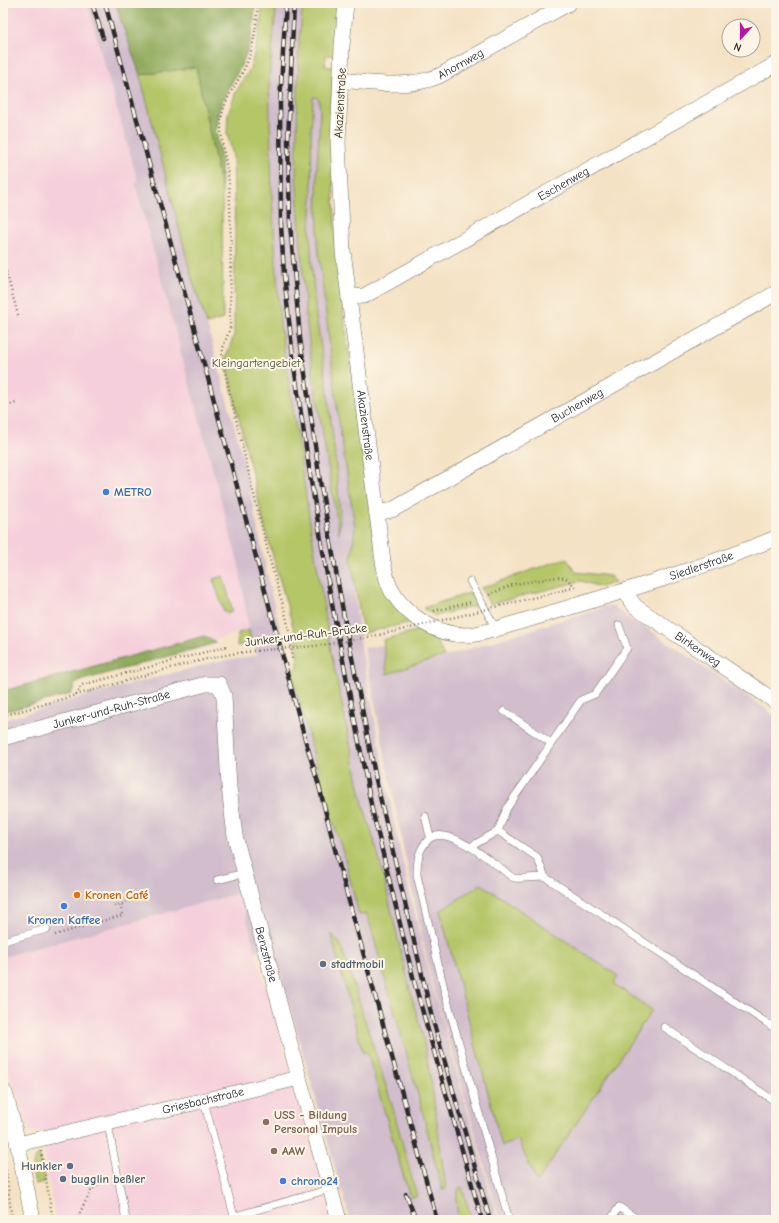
<svg xmlns="http://www.w3.org/2000/svg" width="779" height="1223" font-family="'Comic Neue',sans-serif">
	<rect width="100%" height="100%" fill="#fcf5e5"/>
	<filter id="ink" filterUnits="userSpaceOnUse"><feTurbulence type="fractalNoise" baseFrequency=".025" numOctaves="2"/><feDisplacementMap in="SourceGraphic" scale="8" xChannelSelector="R" yChannelSelector="G"/><feConvolveMatrix kernelMatrix="1 2 1 2 8 2 1 2 1" color-interpolation-filters="sRGB"/></filter>
	<filter id="wash" filterUnits="userSpaceOnUse"><feTurbulence type="fractalNoise" baseFrequency=".012" numOctaves="4" result="noise"/><feDisplacementMap in="SourceGraphic" scale="16" xChannelSelector="R" yChannelSelector="G"/><feGaussianBlur stdDeviation="0.9" result="paint"/><feColorMatrix in="noise" values="0 0 0 0 0 0 0 0 0 0 0 0 0 0 0 0 0 1.4 0 .05"/><feComposite in="paint" operator="in"/></filter>
	<g filter="url(#wash)">
		<rect width="100%" height="100%" fill="#f4e2c5"/>
		<path fill="#f5cfdb" d="M 3,3 L 86,3 L 100,48 L 139,183 L 135,185 L 239,566 L 249,630 L 213,640 L 203,636 L 3,691 Z
			M 240,893 L 255,951 L 299,1099 L 332,1220 L 56,1219 L 40,1132 L 30,1133 L 3,1054 L 3,957 Z"/>
		<path fill="#d1bdcc" fill-rule="evenodd" d="M 87,3 L 116,3 L 120,18 L 140,75 L 192,279 L 207,324 L 243,459 L 272,597 L 287,657 L 325,796 L 345,859 L 359,915 L 366,914 L 421,1106 L 442,1190 L 445,1189 L 443,1165 L 432,1086 L 422,1032 L 412,998 L 378,854 L 362,801 L 332,657 L 312,536 L 280,324 L 272,198 L 269,79 L 277,3 L 303,3 L 299,41 L 296,176 L 306,317 L 313,374 L 339,531 L 340,515 L 336,465 L 316,316 L 312,269 L 310,229 L 312,197 L 311,131 L 313,97 L 316,97 L 319,100 L 320,112 L 317,169 L 318,247 L 339,422 L 355,527 L 351,561 L 361,647 L 398,842 L 430,978 L 498,1220 L 350,1220 L 273,947 L 255,951 L 240,893 L 3,957 L 3,720 L 93,694 L 215,662 L 257,655 L 249,630 L 239,566 L 135,184 L 138,182 ZM 331,935 L 363,1011 L 392,1105 L 416,1188 L 417,1196 L 410,1197 L 367,1052 L 363,1053 Z
			M 608,606 L 613,606 L 634,622 L 642,625 L 776,716 L 776,1220 L 500,1220 L 431,978 L 400,832 L 364,648 L 383,645 L 388,674 Z"/>
		<path fill="#b5c669" stroke="#70784a" d="M 262,3 L 277,3 L 269,79 L 272,198 L 280,324 L 312,536 L 332,657 L 362,801 L 378,854 L 412,998 L 422,1032 L 432,1086 L 446,1189 L 442,1190 L 421,1106 L 367,914 L 359,915 L 345,859 L 325,796 L 291,671 L 298,667 L 296,637 L 265,528 L 225,360 L 234,335 L 235,233 L 233,156 L 227,133 L 228,114 L 236,92 L 250,69 L 256,47 L 261,23 Z
			M 303,3 L 339,3 L 334,56 L 326,55 L 325,66 L 333,67 L 331,133 L 336,245 L 342,302 L 378,570 L 412,622 L 363,633 L 351,561 L 355,527 L 339,422 L 318,247 L 317,169 L 320,112 L 319,100 L 316,97 L 313,97 L 311,131 L 312,197 L 310,229 L 312,269 L 316,316 L 327,385 L 336,465 L 340,515 L 339,533 L 313,374 L 306,317 L 296,176 L 299,41 Z
			M 196,67 L 222,193 L 223,319 L 207,324 L 192,279 L 140,75 Z
			M 566,558 L 576,572 L 610,576 L 615,582 L 601,587 L 581,581 L 490,604 L 481,588 Z
			M 223,576 L 232,608 L 232,611 L 229,613 L 224,612 L 213,579 Z
			M 472,592 L 479,605 L 435,616 L 423,608 Z
			M 422,629 L 434,635 L 444,656 L 387,674 L 383,640 Z
			M 249,630 L 252,644 L 237,646 L 238,633 Z
			M 481,884 L 618,976 L 614,984 L 652,1010 L 537,1182 L 518,1140 L 502,1146 L 440,911 Z
			M 331,935 L 333,935 L 341,945 L 392,1105 L 417,1196 L 410,1197 L 404,1178 L 367,1052 L 363,1053 Z
			M 39,1154 L 45,1182 L 35,1184 C 33,1175 30,1161 39,1154 Z
			M 462,1187 L 472,1220 L 458,1220 L 456,1200 L 459,1188 Z"/>
		<path fill="#90ab5d" stroke="#5e6b44" d="M 116,3 L 255,3 C 254,23 252,41 244,59 C 236,78 223,94 218,114 C 213,131 220,145 221,162 C 222,172 221,183 222,193 L 196,67 L 140,75 L 120,18 Z
			M 204,636 L 213,640 L 216,643 L 76,682 L 71,694 L 3,712 L 3,691 Z"/>
	</g>
	<g filter="url(#ink)">
		<g fill="none" stroke-linecap="round" stroke-linejoin="round">
			<g stroke="#716b61" stroke-width="8">
				<path id="lane" d="M 470,581 L 496,629
					M 504,711 L 551,743
					M 425,816 L 430,837
					M 498,831 L 507,808 L 581,700 L 595,694 L 627,648 L 619,625
					M 470,847 L 498,831 L 537,857 L 545,877 L 776,1029
					M 217,880 L 245,873
					M 3,941 L 47,929
					M 664,1027 L 776,1102
					M 204,1101 L 235,1220
					M 108,1124 L 126,1220
					M 235,1216 L 330,1189
					M 509,1220 L 445,993 L 417,875 C 417,862 418,851 427,841 C 443,822 487,858 502,869 C 505,871 510,877 514,878 C 520,879 538,877 545,877
					M 610,1220 L 619,1207 L 634,1217"/>
			</g>
			<g stroke="#716b61" stroke-width="16">
				<g id="street">
					<path id="s1" d="M 346,3 L 342,46 L 338,142 L 343,251 L 383,561 C 385,572 387,584 393,593 C 408,617 437,635 466,635 C 476,635 486,632 496,629 C 590,601 685,575 776,538"/>
					<path id="s2" d="M 341,80 C 374,83 407,89 439,76 L 569,3"/>
					<path id="s3" d="M 349,297 L 364,296 L 776,64"/>
					<path id="s4" d="M 377,513 L 392,510 L 776,293"/>
					<path id="s5" d="M 626,590 L 630,600 L 636,607 L 776,702"/>
					<path id="s6" d="M 3,738 L 206,684 L 219,684 L 224,696 L 229,787 L 235,836 L 299,1078 L 339,1220"/>
					<path d="M 3,1091 L 5,1093 L 14,1126 L 33,1220"/>
					<path id="s7" d="M 18,1144 L 299,1078"/>
				</g>
			</g>
			<path stroke="#716b61" stroke-width="2.5" stroke-dasharray="1 3" stroke-linecap="butt" d="M 258,3 C 256,22 255,42 248,60 C 241,79 226,95 222,115 C 218,138 228,162 229,185 C 232,232 230,281 230,328 L 223,348 L 222,359 C 237,423 252,488 268,552 C 277,589 291,621 292,659
				M 3,260 L 18,315
				M 3,407 L 16,403
				M 489,595 L 502,589 L 515,584 L 557,577 L 566,578 L 577,589
				M 508,604 L 572,588 L 576,588
				M 434,611 L 471,602
				M 76,695 L 82,685 L 228,646
				M 3,716 L 90,691
				M 114,906 L 129,902
				M 55,935 L 123,915 L 120,905
				M 41,1151 L 53,1220
				M 4,1154 L 12,1220
				M 76,1220 L 92,1189 L 108,1178"/>
			<use href="#lane" stroke="#fff" stroke-width="7"/>
			<use href="#street" stroke="#fff" stroke-width="15"/>
			<g stroke="#2b2b2b" stroke-width="4.5">
				<path id="rail" d="M 92,3 L 103,38
					M 105,3 L 212,393 L 303,732 L 319,786 L 339,865 L 437,1220
					M 286,3 L 280,102 L 281,224 L 284,275 L 294,366 L 311,481 L 332,604 L 372,809 L 414,981 L 482,1220
					M 294,3 L 288,140 L 290,223 L 300,338 L 320,481 L 344,617 L 376,780 L 432,1017 L 490,1220
					M 406,1194 L 416,1220"/>
			</g>
			<use href="#rail" stroke="#fcf5e5" stroke-width="3" stroke-dasharray="9" stroke-linecap="butt"/>
			<path stroke="#716b61" stroke-width="2.5" stroke-dasharray="1 3" stroke-linecap="butt" d="M 90,691 C 137,678 183,663 231,654 C 261,649 291,649 321,645 C 384,636 446,619 508,604"/>
		</g>
	</g>
	<g fill="#3f7fe0" stroke="#fcf5e5" stroke-width="1.5">
		<circle cx="106" cy="492" r="4"/>
		<circle cx="64" cy="906" r="4"/>
		<circle cx="283" cy="1181" r="4"/>
	</g>
	<circle fill="#e8710a" stroke="#fcf5e5" stroke-width="1.5" cx="77" cy="895" r="4"/>
	<g fill="#5c6f8a" stroke="#fcf5e5" stroke-width="1.5">
		<circle cx="323" cy="964" r="4"/>
		<circle cx="70" cy="1166" r="4"/>
		<circle cx="63" cy="1179" r="4"/>
	</g>
	<g fill="#8d6e63" stroke="#fcf5e5" stroke-width="1.5">
		<circle cx="266" cy="1122" r="4"/>
		<circle cx="274" cy="1151" r="4"/>
	</g>
	<g text-anchor="middle" stroke-width="4" stroke-linejoin="round" paint-order="stroke">
		<g font-size="12" fill="#2b2b2b" stroke="#fcf5e5">
			<text dy="4" stroke="none"><textPath href="#s2" startOffset="124">Ahornweg</textPath></text>
			<text transform="translate(340 103) rotate(-87)" y="4">Akazienstraße</text>
			<text dy="4" stroke="none"><textPath href="#s3" startOffset="244">Eschenweg</textPath></text>
			<text dy="4" stroke="none"><textPath href="#s4" startOffset="228">Buchenweg</textPath></text>
			<text dy="4" stroke="none"><textPath href="#s1" startOffset="424">Akazienstraße</textPath></text>
			<text dy="4" stroke="none"><textPath href="#s1" startOffset="928">Siedlerstraße</textPath></text>
			<text transform="translate(306 635) rotate(-7)" y="4">Junker-und-Ruh-Brücke</text>
			<text dy="4" stroke="none"><textPath href="#s5" startOffset="95">Birkenweg</textPath></text>
			<text dy="4" stroke="none"><textPath href="#s6" startOffset="112">Junker-und-Ruh-Straße</textPath></text>
			<text dy="4" stroke="none"><textPath href="#s6" startOffset="499">Benzstraße</textPath></text>
			<text dy="4" stroke="none"><textPath href="#s7" startOffset="190">Griesbachstraße</textPath></text>
		</g>
		<g font-size="12" fill="#545a3e" stroke="#fcf5e5">
			<text x="256" y="367">Kleingartengebiet</text>
		</g>
		<g font-size="12" font-weight="bold" fill="#366cbe" stroke="#fcf5e5" text-anchor="start">
			<text x="114" y="496">METRO</text>
			<text x="64" y="924" text-anchor="middle">Kronen Kaffee</text>
			<text x="291" y="1185">chrono24</text>
		</g>
		<g font-size="12" font-weight="bold" fill="#c56008" stroke="#fcf5e5" text-anchor="start">
			<text x="85" y="899">Kronen Café</text>
		</g>
		<g font-size="12" font-weight="bold" fill="#4e5e75" stroke="#fcf5e5" text-anchor="start">
			<text x="331" y="968">stadtmobil</text>
			<text x="62" y="1170" text-anchor="end">Hunkler</text>
			<text x="71" y="1183">bugglin beßler</text>
		</g>
		<g font-size="12" font-weight="bold" fill="#785e54" stroke="#fcf5e5" text-anchor="start">
			<text x="274" y="1119">USS - Bildung<tspan x="274" dy="14">Personal Impuls</tspan></text>
			<text x="282" y="1155">AAW</text>
		</g>
	</g>
	<rect width="779" height="1223" fill="none" stroke="#fcf5e5" stroke-width="16"/>
	<g transform="translate(741 38) rotate(201)"><circle r="19" fill="#fcf5e5" stroke="#a8a49b"/>
	<path d="M0-3L7 15L0 10L-7 15Z" fill="#b5179e"/>
	<text y="-6" font-size="11" font-weight="bold" text-anchor="middle" fill="#2b2b2b">N</text>
	</g>
</svg>
